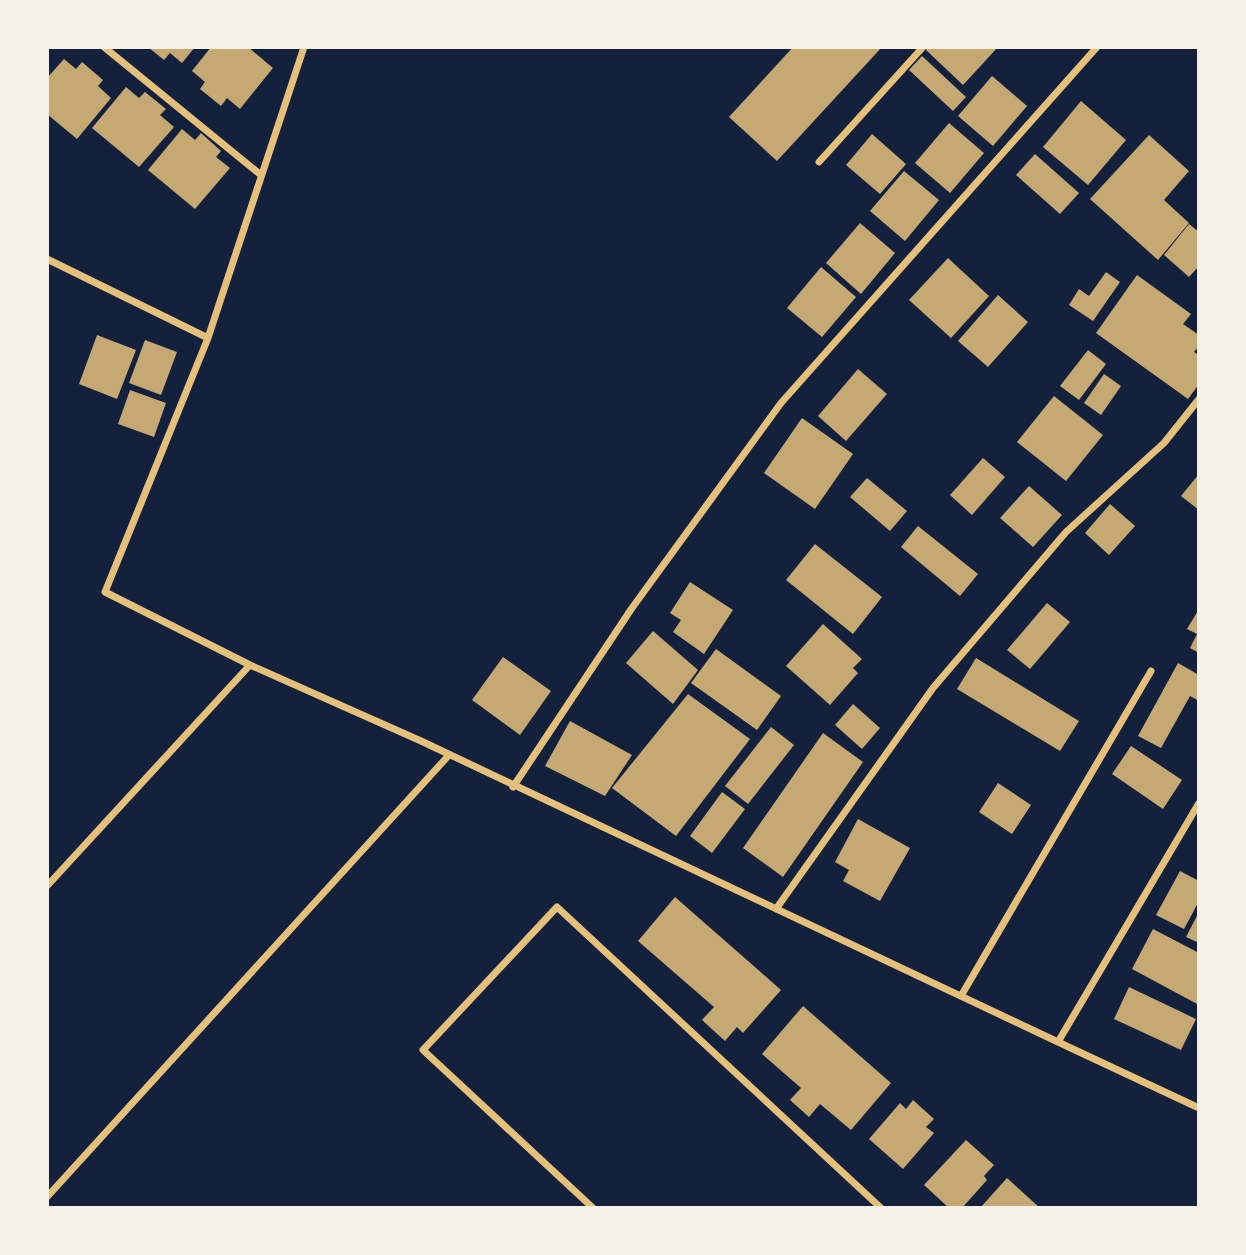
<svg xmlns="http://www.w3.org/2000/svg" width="1246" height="1255" font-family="Commissioner,sans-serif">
	<rect width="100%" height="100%" fill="#14213d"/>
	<path fill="#c6a872" d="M 148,47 L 195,47 L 182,63 L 170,53 L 164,60 Z
		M 211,47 L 248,47 L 273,68 L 240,109 L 227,98 L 221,106 L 200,89 L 205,82 L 192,71 Z
		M 793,47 L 882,47 L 777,161 L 729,117 Z
		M 928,47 L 998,47 L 963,85 L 926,50 Z
		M 922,56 L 966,97 L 953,111 L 909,70 Z
		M 64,59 L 76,69 L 82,62 L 103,80 L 98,86 L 111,98 L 77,139 L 47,114 L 47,78 Z
		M 992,76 L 1027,106 L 993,146 L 958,116 Z
		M 126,87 L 139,98 L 145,92 L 166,109 L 160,115 L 174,127 L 139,167 L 92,128 Z
		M 1081,101 L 1126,140 L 1088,185 L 1043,147 Z
		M 949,123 L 984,153 L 950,193 L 915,163 Z
		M 182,129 L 195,140 L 201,133 L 221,151 L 216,157 L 230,168 L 195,209 L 148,170 Z
		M 872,134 L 906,164 L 880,194 L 846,165 Z
		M 1149,135 L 1189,171 L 1164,200 L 1189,223 L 1158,260 L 1090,199 Z
		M 1035,154 L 1079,193 L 1060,214 L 1016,175 Z
		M 904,171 L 939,200 L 905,241 L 870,211 Z
		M 860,223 L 895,253 L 861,294 L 826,263 Z
		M 1189,224 L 1199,232 L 1199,266 L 1189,277 L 1164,255 Z
		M 948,258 L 989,296 L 951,338 L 909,300 Z
		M 821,267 L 856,297 L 822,337 L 787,308 Z
		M 1106,272 L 1120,282 L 1093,321 L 1069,305 L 1079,289 L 1089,296 Z
		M 1137,275 L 1191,314 L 1183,324 L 1199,335 L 1199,346 L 1194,352 L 1199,355 L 1199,384 L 1188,399 L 1096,333 Z
		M 998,295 L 1028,322 L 988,367 L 958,341 Z
		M 97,335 L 136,350 L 117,399 L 79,384 Z
		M 145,340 L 177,352 L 161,395 L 129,383 Z
		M 1088,350 L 1106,364 L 1079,400 L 1060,386 Z
		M 858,369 L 887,394 L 846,441 L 818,416 Z
		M 1104,374 L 1121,386 L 1101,415 L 1084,403 Z
		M 130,390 L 166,403 L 154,437 L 118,424 Z
		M 1054,396 L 1103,435 L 1066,481 L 1017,442 Z
		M 802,418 L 853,454 L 815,509 L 764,473 Z
		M 983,458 L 1005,477 L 972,515 L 950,495 Z
		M 1199,474 L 1199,510 L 1181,496 Z
		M 867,478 L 907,511 L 890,531 L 850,497 Z
		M 1029,486 L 1062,515 L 1033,547 L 1000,518 Z
		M 1110,504 L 1135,526 L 1109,555 L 1085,533 Z
		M 918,526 L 978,574 L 960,596 L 901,547 Z
		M 815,544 L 882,597 L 853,634 L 786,580 Z
		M 690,582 L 733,610 L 704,654 L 673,632 L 681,620 L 670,613 Z
		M 1047,603 L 1070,622 L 1030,669 L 1007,650 Z
		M 1199,609 L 1199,653 L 1190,648 L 1197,634 L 1187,629 Z
		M 823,624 L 862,659 L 853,668 L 858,673 L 830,705 L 786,666 Z
		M 653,631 L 698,670 L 673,704 L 626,663 Z
		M 716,649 L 781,696 L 757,730 L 691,683 Z
		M 503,657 L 551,691 L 520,735 L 472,700 Z
		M 976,658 L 1079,721 L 1060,751 L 957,689 Z
		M 1178,663 L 1199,675 L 1199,701 L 1190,696 L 1161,748 L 1138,736 Z
		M 688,694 L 750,739 L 676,836 L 612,788 Z
		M 853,704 L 880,728 L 862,749 L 835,725 Z
		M 570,721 L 632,755 L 605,796 L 545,766 Z
		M 771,727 L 794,745 L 748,804 L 725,786 Z
		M 823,733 L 863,762 L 783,877 L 743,848 Z
		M 1131,746 L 1182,780 L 1163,809 L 1112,774 Z
		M 998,783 L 1031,805 L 1012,834 L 979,812 Z
		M 722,792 L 745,809 L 712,853 L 690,836 Z
		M 858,819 L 910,848 L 880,901 L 843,881 L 849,870 L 835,862 Z
		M 1180,871 L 1199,881 L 1199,901 L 1184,929 L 1156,915 Z
		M 675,897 L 781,990 L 743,1033 L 737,1027 L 725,1041 L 702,1020 L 714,1007 L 638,941 Z
		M 1199,912 L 1199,943 L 1186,937 Z
		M 1153,929 L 1199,953 L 1199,1005 L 1132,969 Z
		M 1129,987 L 1196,1019 L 1181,1050 L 1114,1019 Z
		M 803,1006 L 891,1083 L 851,1130 L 820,1104 L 809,1117 L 790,1100 L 801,1088 L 762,1054 Z
		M 913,1100 L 934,1119 L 926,1127 L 934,1133 L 903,1169 L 869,1139 L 900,1103 L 906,1109 Z
		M 966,1140 L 994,1165 L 984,1176 L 987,1180 L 962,1208 L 949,1208 L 924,1185 Z
		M 1007,1178 L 1040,1208 L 980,1208 Z"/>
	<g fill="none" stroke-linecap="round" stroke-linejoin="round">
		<path stroke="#e5c07b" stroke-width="7" d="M 104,47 L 261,175
			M 819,162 L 923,47
			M 47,259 L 208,338 L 105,592 L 250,665 L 421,741 L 1058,1042
			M 208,338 L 304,47
			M 513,787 L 632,608 L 781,403 L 1097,47
			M 1199,803 L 1058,1042 L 1199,1108
			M 47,886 L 250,665
			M 776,909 L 933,688 L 1066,532 L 1164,443 L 1199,399
			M 961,996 L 1151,671
			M 47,1197 L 449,755
			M 593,1208 L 423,1050 L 557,907 L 881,1208"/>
	</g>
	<rect width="1246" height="1255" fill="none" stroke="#f6f1e7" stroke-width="98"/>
</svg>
